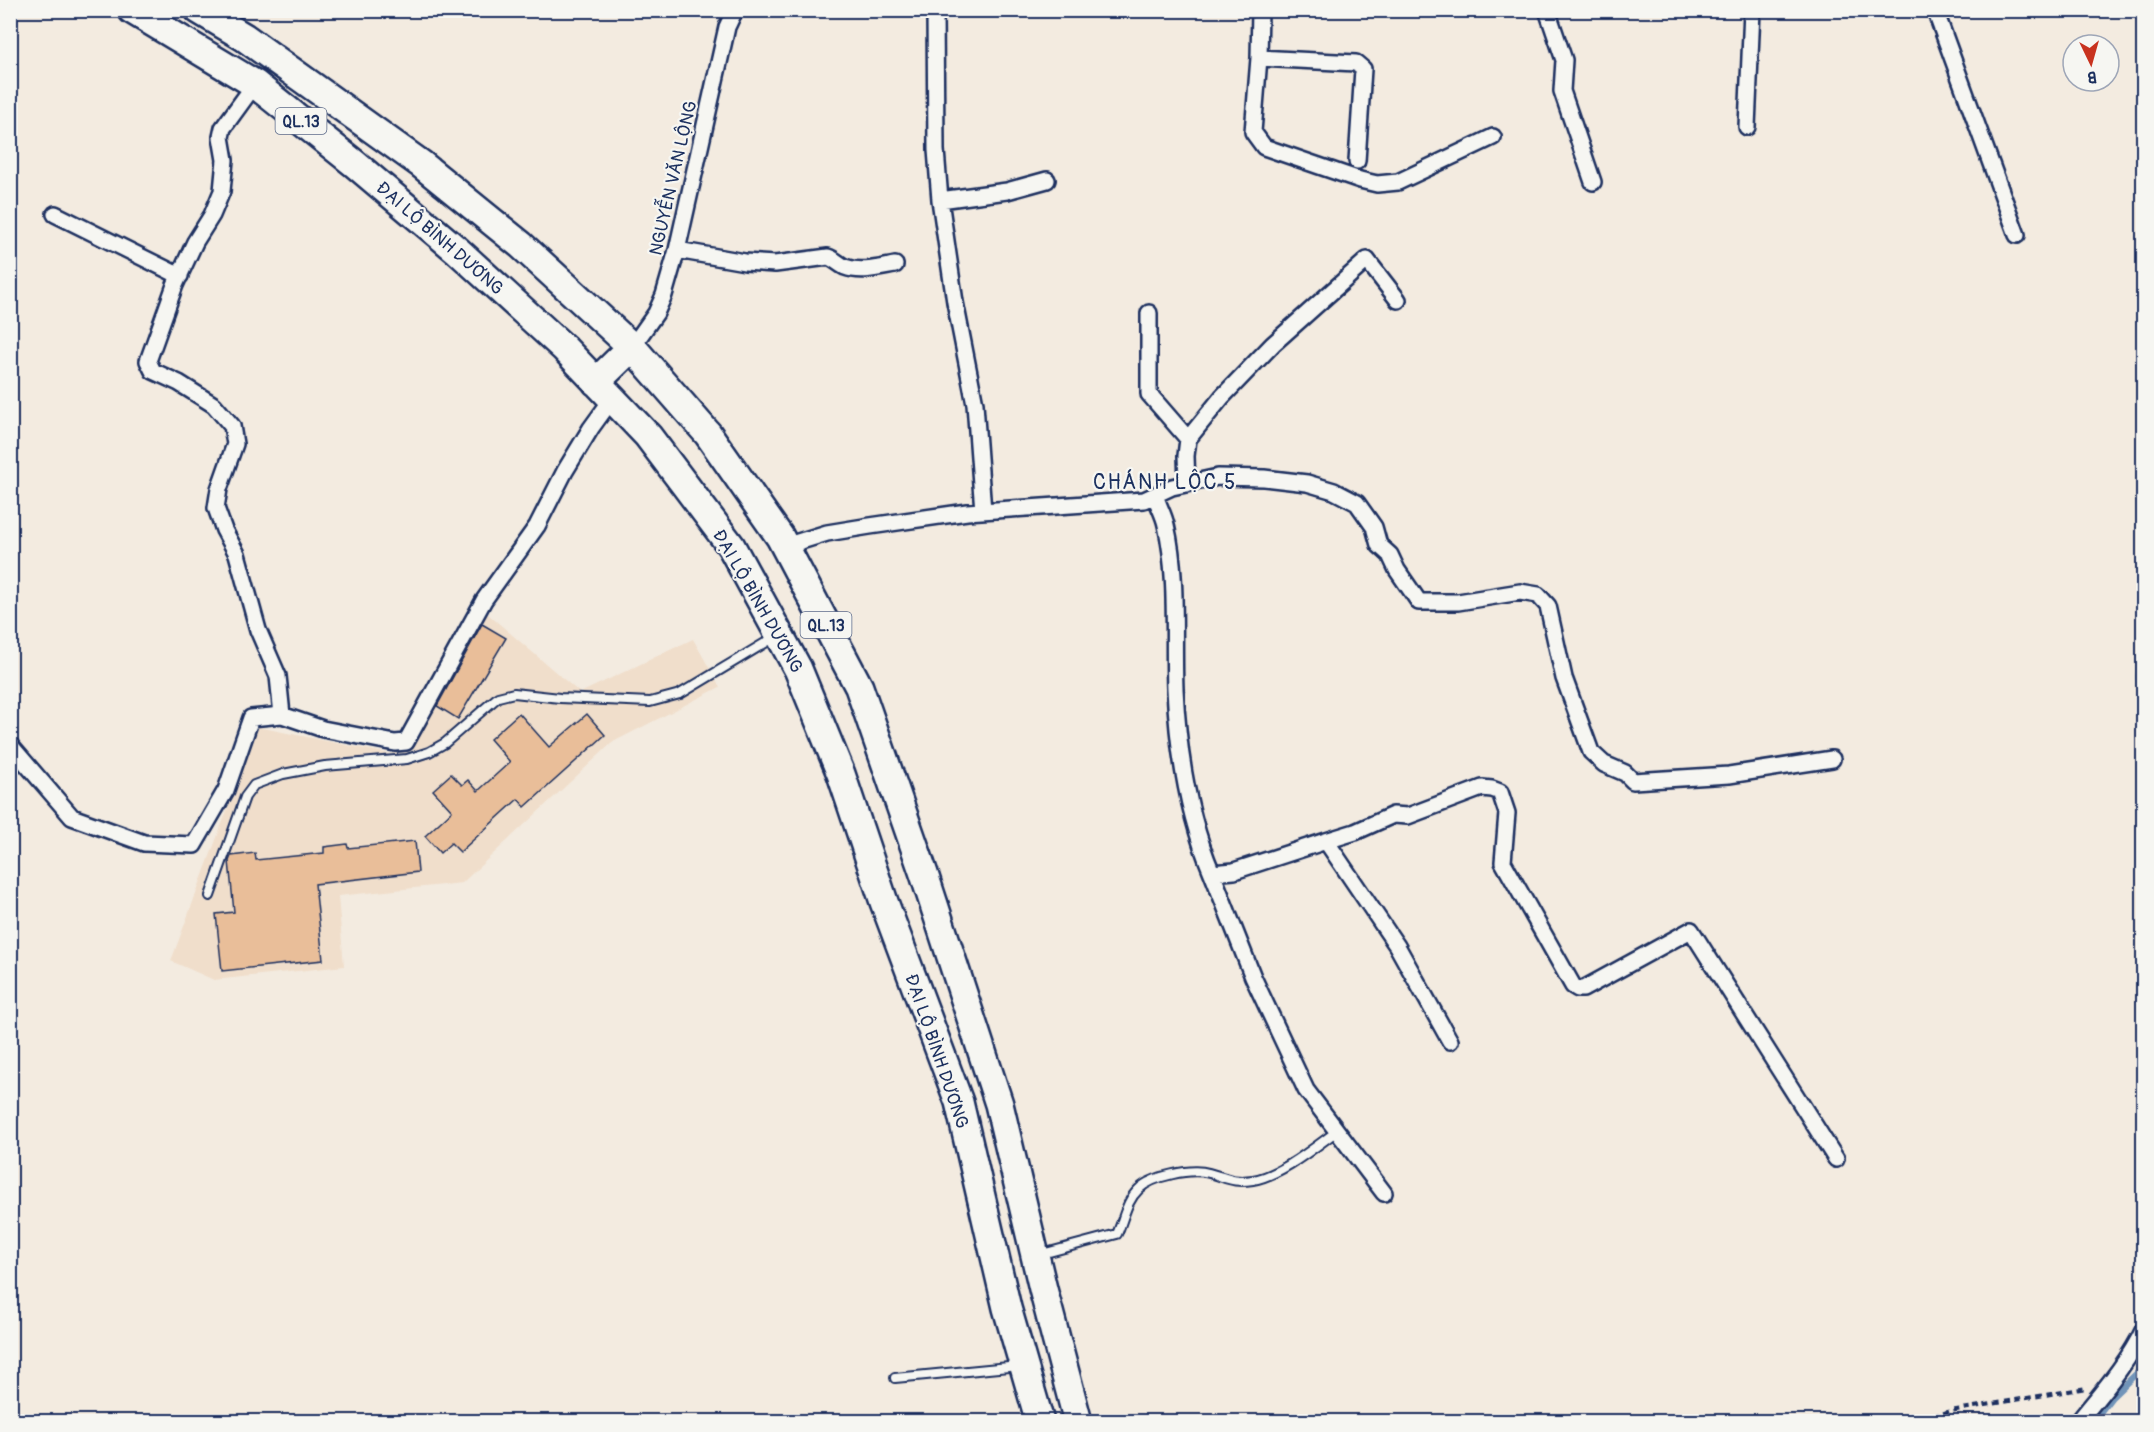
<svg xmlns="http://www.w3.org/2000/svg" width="2154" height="1432" font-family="Pangolin,sans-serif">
	<rect width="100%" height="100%" fill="#f3ebe0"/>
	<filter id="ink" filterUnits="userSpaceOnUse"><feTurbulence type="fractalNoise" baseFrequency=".0167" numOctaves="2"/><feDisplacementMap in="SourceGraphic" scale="12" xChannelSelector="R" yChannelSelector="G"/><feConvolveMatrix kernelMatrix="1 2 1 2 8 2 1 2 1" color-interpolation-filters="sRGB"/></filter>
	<g filter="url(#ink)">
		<path fill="#f0decb" d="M 482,609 L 580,693 L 693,639 L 720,687 L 613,742 L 462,883 L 338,896 L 344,966 L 214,980 L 171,961 L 258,727 L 390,754 L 406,749 Z"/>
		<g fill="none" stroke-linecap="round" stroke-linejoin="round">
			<path stroke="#7194b9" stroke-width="6" d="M 2144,651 C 2136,671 2138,685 2144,706
				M 2093,1422 L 2112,1397 L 2139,1371 L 2144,1364"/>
		</g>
		<path fill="#e9be99" stroke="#1b2f5e" stroke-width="1.5" d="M 482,624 L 506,638 L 458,719 L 437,706 Z
			M 519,713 L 549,747 L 587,714 L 605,735 L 525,807 L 518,799 L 460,852 L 451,843 L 440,853 L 425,836 L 452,811 L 433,790 L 451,774 L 462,785 L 468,780 L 478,791 L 510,762 L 490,739 Z
			M 415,841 L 418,872 L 315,884 L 323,960 L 222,971 L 216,914 L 234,912 L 229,861 L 231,856 L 255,853 L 256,860 L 324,853 L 324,847 L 347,844 L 348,848 Z"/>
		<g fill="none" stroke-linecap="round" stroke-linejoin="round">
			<g stroke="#1b2f5e" stroke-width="12">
				<path id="lane" d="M 210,896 L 245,797 L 254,785 L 283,774 L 325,766 L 407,759 L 429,752 L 445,743 L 498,697 L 514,693 L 560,698 L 650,702 L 680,694 L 775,637
					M 1038,1255 L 1117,1234 C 1124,1219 1126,1201 1139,1189 C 1152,1176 1191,1168 1209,1173 C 1228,1178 1232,1183 1253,1180 C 1280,1176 1315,1147 1337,1131
					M 895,1378 L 1019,1366"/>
			</g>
			<g stroke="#1b2f5e" stroke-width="20">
				<path id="street" d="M 935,10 L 936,150 L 940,200 L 955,302 L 975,404 L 983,511
					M 1260,10 L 1259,58 L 1253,132 L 1264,147 L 1360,180 L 1377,184 L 1398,182 L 1493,137
					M 1547,10 L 1564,60 L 1562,91 L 1593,182
					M 1935,10 L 2017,235
					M 1259,58 L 1356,63 L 1363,69 L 1357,161
					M 1747,127 L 1752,10
					M 940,200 L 1007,191 L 1047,180
					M 55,214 L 180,276
					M 677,250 L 745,262 L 775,264 L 828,257 C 835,259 838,264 845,267 C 861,273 878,268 895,265
					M 1149,313 L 1149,394 L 1188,439
					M 632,347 L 656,313 L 664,295 L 677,250 L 727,27 L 735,10
					M 1187,484 L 1186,456 L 1188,439 L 1222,397 L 1273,344 L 1367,260 L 1398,300
					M 1155,495 C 1158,505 1164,515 1166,525 C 1178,576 1173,636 1175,689 C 1178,751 1188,816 1212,873 L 1234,871 L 1326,841 L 1397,946 L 1450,1041
					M 785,546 L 827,533 L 870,526 L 967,512 L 1144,500 L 1172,487 L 1218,477 L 1264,478 L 1307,483 L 1334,491 L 1357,503 L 1374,527 L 1379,545 L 1390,555 L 1397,570 L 1419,602 L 1458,602 L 1520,592 L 1538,595 L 1548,606 L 1564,678 L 1591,752 L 1604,764 L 1625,773 L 1633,781 L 1729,775 L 1832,759
					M 282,715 L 323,729 L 395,743 L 406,742 L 484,600 L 537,526 L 565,471 L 591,428 L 612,399
					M 10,745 L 72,817 L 144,843 L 194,845 L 226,790 L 251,718 L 282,715 L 278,676 L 258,630 L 237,554 L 224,530 L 216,508 L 219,489 L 235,444 L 232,426 L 214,405 L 179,383 L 153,371 L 148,361 L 175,285 L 195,242 L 212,215 L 222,191 L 225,160 L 221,137 L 223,128 L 255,84
					M 1326,841 L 1355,832 L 1393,815 L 1408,816 L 1482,788 L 1492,789 L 1500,792 L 1507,813 L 1503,862 L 1573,986 L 1578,989 L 1583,989 L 1691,930 L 1836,1159
					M 1212,873 L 1253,977 L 1306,1090 L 1384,1193
					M 2078,1422 C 2102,1392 2128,1363 2144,1329"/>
			</g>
			<g stroke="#1b2f5e" stroke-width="32">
				<path id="highway" d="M 132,10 L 255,84 L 355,164 L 458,251 L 564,348 L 648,436 L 731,546 L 798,669 L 841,774 L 884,902 L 959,1102 L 1007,1308 L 1040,1422
					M 199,10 L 244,37 L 421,164 L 521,245 L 632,347 L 708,434 L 780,537 L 859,687 L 924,874 L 999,1104 L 1043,1289 L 1078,1422
					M 596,382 L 632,347"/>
			</g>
			<path stroke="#1b2f5e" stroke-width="4" stroke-dasharray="6 4.5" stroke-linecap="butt" d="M 1913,1422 L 1950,1411 L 2086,1388"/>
			<use href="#lane" stroke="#f6f6f2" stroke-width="8"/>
			<use href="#street" stroke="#f6f6f2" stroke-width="15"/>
			<use href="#highway" stroke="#f6f6f2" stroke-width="27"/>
		</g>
	</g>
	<g text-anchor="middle" stroke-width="4.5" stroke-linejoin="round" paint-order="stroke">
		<g fill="#f6f6f2" stroke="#5d6b8a" stroke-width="1.5">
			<rect x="275.5" y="108" width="51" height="26" rx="4.5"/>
			<rect x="800.5" y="612" width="51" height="26" rx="4.5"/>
		</g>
		<g font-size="16" font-weight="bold" fill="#1b2f5e">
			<text x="301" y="127">QL.13</text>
			<text x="826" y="631">QL.13</text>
		</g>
		<g font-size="18" fill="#1b2f5e" stroke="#f6f6f2">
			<text transform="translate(673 178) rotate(-77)" y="6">NGUYỄN VĂN LỘNG</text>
			<text transform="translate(440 238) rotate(41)" y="6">ĐẠI LỘ BÌNH DƯƠNG</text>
			<text transform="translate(758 601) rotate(60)" y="6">ĐẠI LỘ BÌNH DƯƠNG</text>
			<text transform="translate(937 1051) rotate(71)" y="6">ĐẠI LỘ BÌNH DƯƠNG</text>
		</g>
		<g font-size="21" letter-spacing="1.5" fill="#1b2f5e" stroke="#f6f6f2">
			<text x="1165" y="489">CHÁNH LỘC 5</text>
		</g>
	</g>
	<rect width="2154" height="1432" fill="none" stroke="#f6f6f2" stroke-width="36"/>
	<rect x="18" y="18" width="2118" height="1396" fill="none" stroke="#1b2f5e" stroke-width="2" filter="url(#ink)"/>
	<g transform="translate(2091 63) rotate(175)"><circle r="28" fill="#f6f6f2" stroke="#9ea6b7" stroke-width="1.5"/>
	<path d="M0-4.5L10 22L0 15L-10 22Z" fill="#c8321e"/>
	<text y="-9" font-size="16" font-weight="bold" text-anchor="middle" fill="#1b2f5e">B</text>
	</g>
</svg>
